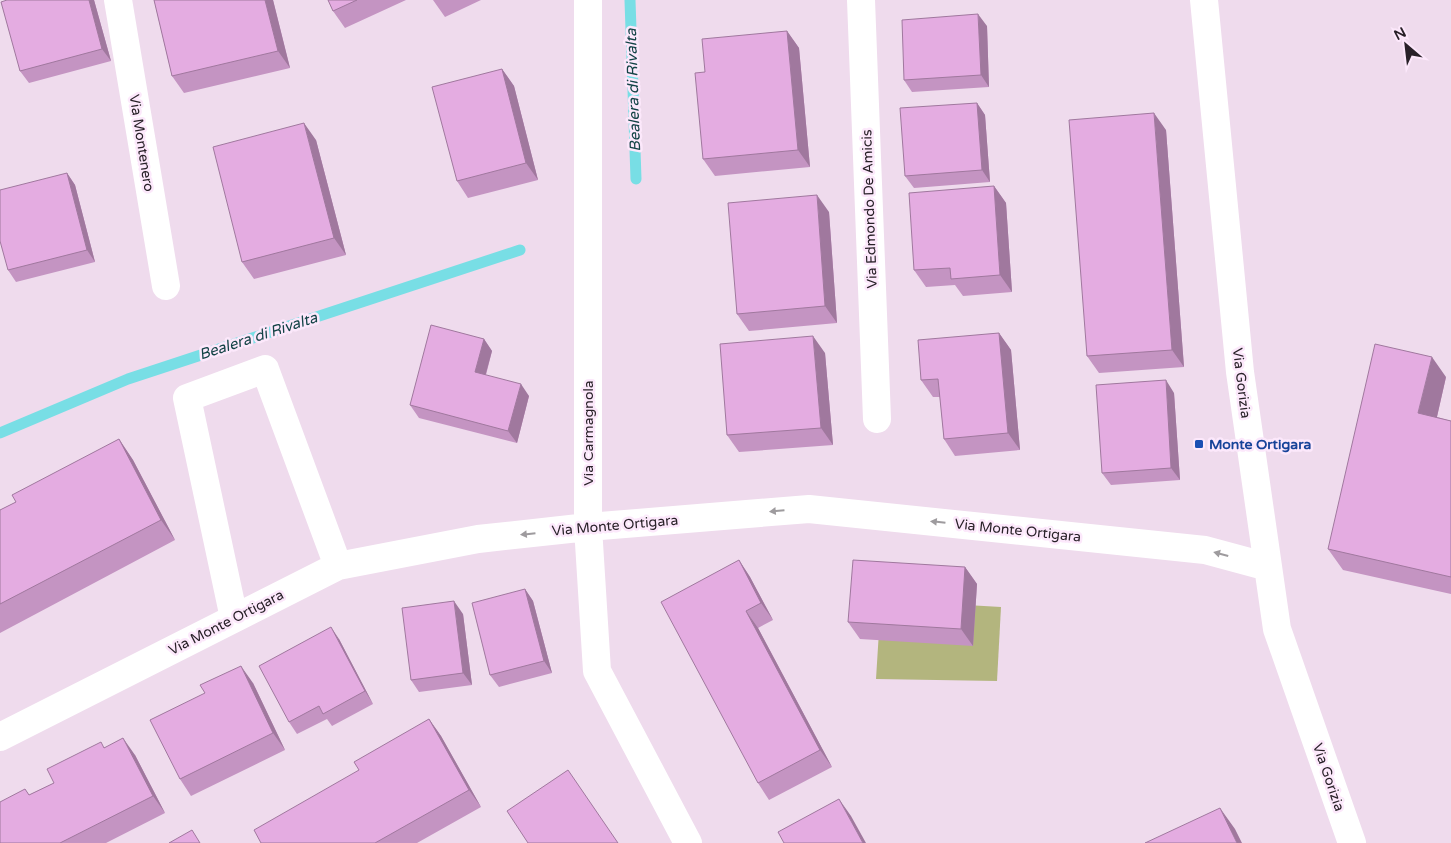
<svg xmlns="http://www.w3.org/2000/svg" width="1451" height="843" font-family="'Varela Round',sans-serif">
	<rect width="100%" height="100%" fill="#efdbed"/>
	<path fill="#b3b57e" d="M 881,600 L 1001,607 L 997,681 L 876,679 Z"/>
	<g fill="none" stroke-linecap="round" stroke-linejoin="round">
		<path stroke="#78dee5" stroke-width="11" d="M 630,0 L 636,179
			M 0,433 L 128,379 L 520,250"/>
		<path stroke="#fff" stroke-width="28" d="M 118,0 L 166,286
			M 588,0 L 588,527 L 597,671 L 688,843
			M 861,0 L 877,419
			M 1204,0 L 1240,372 L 1277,629 L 1352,843
			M 234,618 L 187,398 L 265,369 L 338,566
			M 0,737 L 338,566 L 478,539 L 588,527 L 809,509 L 1205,550 L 1268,567"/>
	</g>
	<path fill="#c494c2" d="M 7,0 L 94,0 L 111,61 L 29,83 L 20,71 Z
		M 154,0 L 273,0 L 290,68 L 184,93 L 172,76 Z
		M 328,0 L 406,0 L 345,28 L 333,11 Z
		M 433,0 L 481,0 L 445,17 Z
		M 987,26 L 989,87 L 912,92 L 904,80 Z
		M 787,31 L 799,48 L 810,167 L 715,176 L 703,159 L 705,72 Z
		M 502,69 L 514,86 L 538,180 L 468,198 L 457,181 Z
		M 977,103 L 985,115 L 990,182 L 914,188 L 905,176 Z
		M 1166,130 L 1184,367 L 1099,373 L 1087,356 Z
		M 316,140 L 346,255 L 254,279 L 242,262 Z
		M 67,173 L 75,185 L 95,262 L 16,282 L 8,270 Z
		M 994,186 L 1006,203 L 1012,292 L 963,296 L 955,285 L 926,287 L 914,270 Z
		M 829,212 L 837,323 L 749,331 L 737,314 Z
		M 999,333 L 1011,350 L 1020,450 L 955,456 L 944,439 L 940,397 L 933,397 L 921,380 Z
		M 484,339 L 492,351 L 486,375 L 529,396 L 517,443 L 419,418 L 410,405 Z
		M 825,353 L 833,445 L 739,452 L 727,435 Z
		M 1446,377 L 1437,417 L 1451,421 L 1451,594 L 1343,570 L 1328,549 Z
		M 1174,393 L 1180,480 L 1111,485 L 1102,473 Z
		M 119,439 L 133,460 L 175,540 L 0,633 L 0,510 L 16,502 Z
		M 739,560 L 750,577 L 773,620 L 758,628 L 832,767 L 769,800 L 758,783 Z
		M 965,567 L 977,584 L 973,646 L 860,639 L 848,622 Z
		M 525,589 L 533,601 L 552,673 L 499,687 L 490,675 Z
		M 463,614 L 472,685 L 419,692 L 411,680 Z
		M 339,639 L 373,704 L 332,726 L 327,719 L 297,734 L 289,722 Z
		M 253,683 L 285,750 L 191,796 L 180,779 Z
		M 429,719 L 441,736 L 481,807 L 417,843 L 261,843 Z
		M 105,747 L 135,755 L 165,813 L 106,843 L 0,843 L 25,789 L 29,795 L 54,783 Z"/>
	<path fill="#a0789e" d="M 89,0 L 94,0 L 111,61 L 102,49 Z
		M 265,0 L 273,0 L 290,68 L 278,51 Z
		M 978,14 L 987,26 L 989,87 L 981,75 Z
		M 787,31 L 799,48 L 810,167 L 798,150 Z
		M 502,69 L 514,86 L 538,180 L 526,163 Z
		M 977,103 L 985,115 L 990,182 L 982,170 Z
		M 1154,113 L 1166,130 L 1184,367 L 1172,350 Z
		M 304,123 L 316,140 L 346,255 L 334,238 Z
		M 67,173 L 75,185 L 95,262 L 87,250 Z
		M 994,186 L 1006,203 L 1012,292 L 1000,275 Z
		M 817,195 L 829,212 L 837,323 L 825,306 Z
		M 999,333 L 1011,350 L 1020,450 L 1008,433 Z
		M 813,336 L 825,353 L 833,445 L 821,428 Z
		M 484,339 L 492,351 L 483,384 L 475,372 Z
		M 1432,357 L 1446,377 L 1433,434 L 1418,413 Z
		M 1166,380 L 1174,393 L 1180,480 L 1171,468 Z
		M 521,384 L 529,396 L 517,443 L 508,431 Z
		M 119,439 L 133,460 L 175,540 L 161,520 Z
		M 739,560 L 750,577 L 773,620 L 761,603 Z
		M 965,567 L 977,584 L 973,646 L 961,629 Z
		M 525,589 L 533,601 L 552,673 L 544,661 Z
		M 454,601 L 463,614 L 472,685 L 463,673 Z
		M 746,611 L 758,628 L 832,767 L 820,750 Z
		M 331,627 L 339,639 L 373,704 L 365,691 Z
		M 241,666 L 253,683 L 285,750 L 273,733 Z
		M 429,719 L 441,736 L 481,807 L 469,790 Z
		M 123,738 L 135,755 L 165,813 L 153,796 Z
		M 839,799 L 851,816 L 866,843 L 863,843 Z
		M 1220,808 L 1235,829 L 1242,843 L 1237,843 Z"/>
	<path fill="#e4ace1" stroke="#a0789e" d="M 7,0 L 89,0 L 102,49 L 20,71 L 1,2 Z
		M 154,0 L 265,0 L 278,51 L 172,76 Z
		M 328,0 L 357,0 L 333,11 Z
		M 978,14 L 981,75 L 904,80 L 902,20 Z
		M 787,31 L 798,150 L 703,159 L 695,73 L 705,72 L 702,39 Z
		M 502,69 L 526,163 L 457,181 L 432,87 Z
		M 977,103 L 982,170 L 905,176 L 900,108 Z
		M 1154,113 L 1172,350 L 1087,356 L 1069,120 Z
		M 304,123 L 334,238 L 242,262 L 213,147 Z
		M 67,173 L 87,250 L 8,270 L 0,241 L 0,190 Z
		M 994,186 L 1000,275 L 951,279 L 950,268 L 914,270 L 909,193 Z
		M 817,195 L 825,306 L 737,314 L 728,203 Z
		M 431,325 L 484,339 L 475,372 L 521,384 L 508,431 L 410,405 Z
		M 999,333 L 1008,433 L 944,439 L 938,379 L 921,380 L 918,340 Z
		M 813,336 L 821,428 L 727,435 L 720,344 Z
		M 1375,344 L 1432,357 L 1418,413 L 1451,421 L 1451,577 L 1328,549 Z
		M 1166,380 L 1171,468 L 1102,473 L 1096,385 Z
		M 119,439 L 161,520 L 0,604 L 0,510 L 16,502 L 12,495 Z
		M 739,560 L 761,603 L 746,611 L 820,750 L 758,783 L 661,602 Z
		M 853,560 L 965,567 L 961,629 L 848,622 Z
		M 525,589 L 544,661 L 490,675 L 472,603 Z
		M 454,601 L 463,673 L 411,680 L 402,608 Z
		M 331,627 L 365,691 L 323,714 L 319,706 L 289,722 L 259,666 Z
		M 241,666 L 273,733 L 180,779 L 150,720 L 205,693 L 200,685 Z
		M 429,719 L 469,790 L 375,843 L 261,843 L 254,830 L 359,770 L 354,762 Z
		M 123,738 L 153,796 L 60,843 L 0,843 L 0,802 L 25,789 L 29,795 L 54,783 L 47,769 L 101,742 L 104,748 Z
		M 568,770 L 618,843 L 528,843 L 507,811 Z
		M 839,799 L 863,843 L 784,843 L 778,832 Z
		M 1220,808 L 1237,843 L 1145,843 Z
		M 192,830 L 200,843 L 169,843 Z"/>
	<defs><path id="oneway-solid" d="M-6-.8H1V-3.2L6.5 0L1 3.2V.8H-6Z" transform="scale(1.25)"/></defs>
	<g fill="#9e9b9e">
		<use href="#oneway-solid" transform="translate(777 511) rotate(175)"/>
		<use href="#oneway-solid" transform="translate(938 522) rotate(-174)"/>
		<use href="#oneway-solid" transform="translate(528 534) rotate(174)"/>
		<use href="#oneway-solid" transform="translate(1221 554) rotate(-165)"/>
	</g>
	<rect fill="#1a4fb4" stroke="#fce8fb" stroke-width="2" x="1194" y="439" width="10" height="10" rx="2.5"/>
	<g text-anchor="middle" stroke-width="5" stroke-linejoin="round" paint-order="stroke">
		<g font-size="14" fill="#282128" stroke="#fce8fb">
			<text transform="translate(142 143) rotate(81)" y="5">Via Montenero</text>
			<text transform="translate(869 209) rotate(-92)" y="5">Via Edmondo De Amicis</text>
			<text transform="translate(1242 383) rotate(83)" y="5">Via Gorizia</text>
			<text transform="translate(588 433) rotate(-90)" y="5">Via Carmagnola</text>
			<text transform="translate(615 525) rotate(-5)" y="5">Via Monte Ortigara</text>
			<text transform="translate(1018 530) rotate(6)" y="5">Via Monte Ortigara</text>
			<text transform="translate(226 622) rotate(-27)" y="5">Via Monte Ortigara</text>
			<text transform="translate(1329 777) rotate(71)" y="5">Via Gorizia</text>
		</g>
		<g font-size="14" font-weight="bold" fill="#164399" stroke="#fce8fb" text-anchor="start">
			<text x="1209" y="449">Monte Ortigara</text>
		</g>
		<g font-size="15" font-style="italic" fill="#134346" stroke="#fce8fb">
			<text transform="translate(633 90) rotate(-92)" y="5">Bealera di Rivalta</text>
			<text transform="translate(258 336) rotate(-18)" y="5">Bealera di Rivalta</text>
		</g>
	</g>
	<g transform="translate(1406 45) rotate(332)" stroke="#fce8fb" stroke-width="4" paint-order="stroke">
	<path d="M0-4L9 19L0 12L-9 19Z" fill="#282128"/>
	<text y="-8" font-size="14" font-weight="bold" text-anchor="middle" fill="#282128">N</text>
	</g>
</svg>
